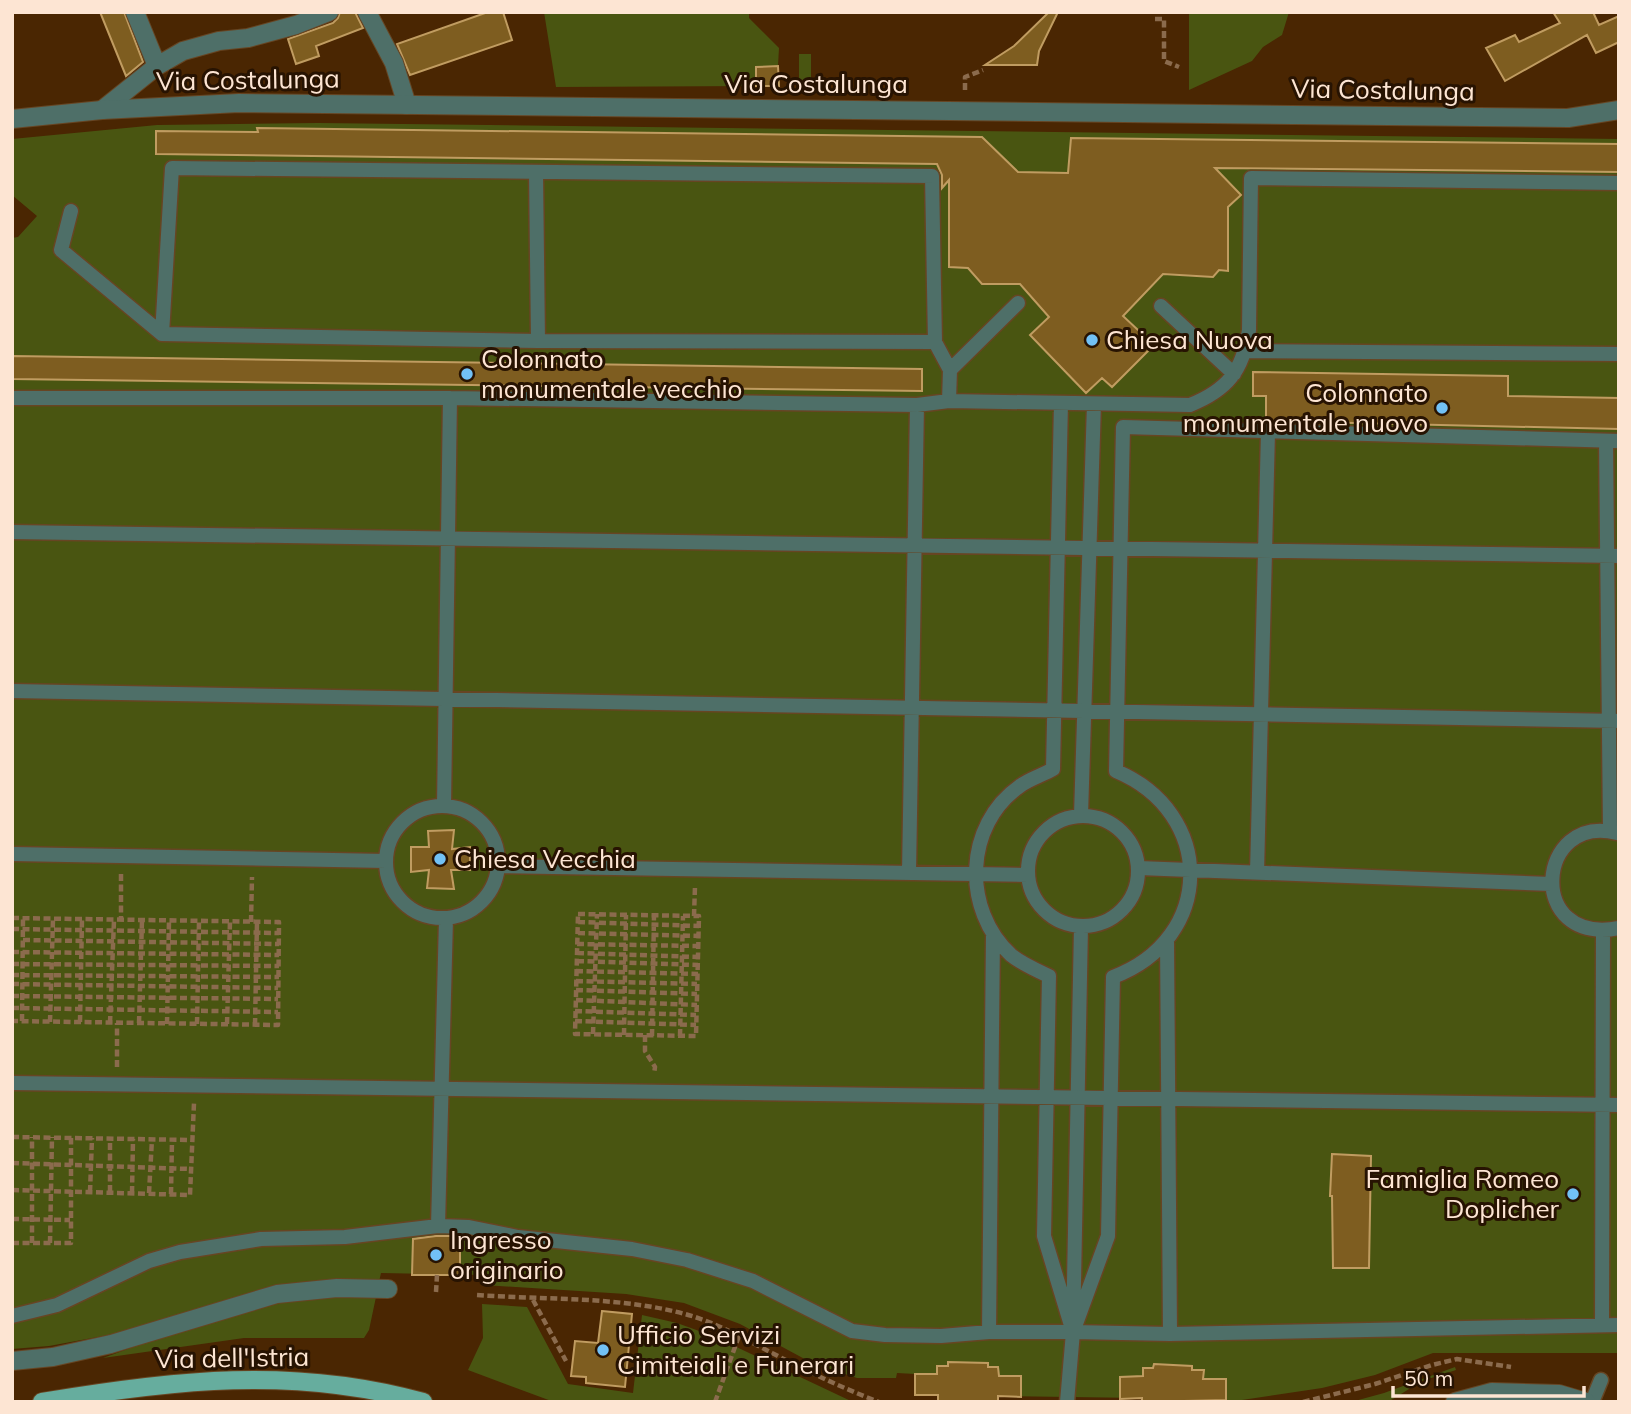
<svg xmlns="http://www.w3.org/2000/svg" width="1631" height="1414" font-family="Mulish,sans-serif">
	<rect width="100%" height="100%" fill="#4a2602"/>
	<path fill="#495511" d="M 544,12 L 749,12 L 749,18 L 779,48 L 778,66 L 756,67 L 756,86 L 556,87 Z
		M 1189,12 L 1289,12 L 1282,35 L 1263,47 L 1252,61 L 1189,90 Z
		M 799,54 L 811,54 L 811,82 L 799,82 Z
		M 318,123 L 1619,139 L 1619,1353 L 1433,1353 L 1375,1375 L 1322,1388 L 1242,1400 L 1142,1402 L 1142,1398 L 999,1396 L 998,1402 L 938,1402 L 937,1395 L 915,1395 L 915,1374 L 897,1373 L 896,1378 L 857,1378 L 812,1363 L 740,1324 L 684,1303 L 626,1294 L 484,1285 L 482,1275 L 381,1273 L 379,1282 L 324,1280 L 272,1288 L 125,1332 L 49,1346 L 12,1349 L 12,238 L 18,237 L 37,216 L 12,195 L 12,139 L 157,125 Z
		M 333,1295 L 376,1297 L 369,1330 L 364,1338 L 244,1338 L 103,1358 L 147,1342 L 280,1303 Z
		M 482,1304 L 527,1307 L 568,1384 L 633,1393 L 642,1315 L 677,1323 L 713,1336 L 853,1402 L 554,1402 L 468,1370 L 483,1338 Z
		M 1455,1367 L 1456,1370 L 1422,1381 L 1388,1402 L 1351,1402 L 1384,1393 Z"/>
	<path fill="#7e5d20" stroke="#c09c61" stroke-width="2" d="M 100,12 L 124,12 L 143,62 L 126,76 Z
		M 340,12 L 355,12 L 363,28 L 316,46 L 319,56 L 296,64 L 288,39 L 333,23 L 338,18 Z
		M 488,12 L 503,12 L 512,40 L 410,75 L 397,44 Z
		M 1049,12 L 1058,12 L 1039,51 L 1037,65 L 985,65 L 1014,46 Z
		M 1553,12 L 1593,12 L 1599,25 L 1619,16 L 1619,42 L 1596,53 L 1587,35 L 1505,81 L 1486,48 L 1515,35 L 1519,42 L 1560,23 Z
		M 778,66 L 779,86 L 756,86 L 756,67 Z
		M 257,128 L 982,137 L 1018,172 L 1068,173 L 1071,138 L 1619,144 L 1619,172 L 1215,168 L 1241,195 L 1228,207 L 1228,271 L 1219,270 L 1213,277 L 1163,274 L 1123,316 L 1154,345 L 1112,387 L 1102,378 L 1086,393 L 1030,335 L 1049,317 L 1020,284 L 982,284 L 968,268 L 949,267 L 949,180 L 942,188 L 942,175 L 937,164 L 156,154 L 156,131 L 258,132 Z
		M 12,356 L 922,369 L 922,391 L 12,379 Z
		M 1253,372 L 1508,376 L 1508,396 L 1619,398 L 1619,429 L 1268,421 L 1268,418 L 1266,418 L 1266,396 L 1253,396 Z
		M 454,830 L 452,849 L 470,847 L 470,870 L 451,870 L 454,889 L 427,888 L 429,870 L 411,872 L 411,847 L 429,847 L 428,831 Z
		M 1332,1154 L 1371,1156 L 1369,1268 L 1333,1268 L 1332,1196 L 1330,1196 Z
		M 436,1236 L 460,1236 L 460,1275 L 412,1275 L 413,1239 Z
		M 602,1311 L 632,1314 L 625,1387 L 586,1383 L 586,1377 L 571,1376 L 575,1341 L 598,1343 Z
		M 948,1362 L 988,1363 L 988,1367 L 998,1367 L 999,1376 L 1021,1376 L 1021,1397 L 998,1396 L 998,1402 L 938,1402 L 938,1395 L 915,1395 L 915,1374 L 937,1374 L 937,1366 L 948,1366 Z
		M 1154,1364 L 1192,1366 L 1192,1370 L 1204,1370 L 1203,1379 L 1226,1379 L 1226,1400 L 1142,1402 L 1142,1398 L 1120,1399 L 1120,1377 L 1143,1376 L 1143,1368 L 1153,1368 Z"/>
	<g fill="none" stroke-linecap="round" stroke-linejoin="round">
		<g stroke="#674523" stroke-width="17">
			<path id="service" d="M 536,172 L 538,341
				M 71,211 L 61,250 L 162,334 L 538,341 L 935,342
				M 1161,306 L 1234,374
				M 162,334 L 172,168 L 932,176 L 935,342 L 950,370 L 949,401
				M 1246,351 L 1619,354
				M 950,370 L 1018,303
				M 12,398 L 450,398 L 917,405 L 949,401 L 1190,405 C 1227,390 1243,371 1249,330 L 1251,178 L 1619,183
				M 1061,403 L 1053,769 C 1043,775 1029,779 1020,786 C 964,825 962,910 1011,955 C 1022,964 1036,970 1049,976 L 1044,1236 L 1073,1332 L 1108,1236 L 1113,977 C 1215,939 1216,813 1116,771 L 1123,427 L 1619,441
				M 1606,441 L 1610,831
				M 12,532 L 1619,556
				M 12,691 L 1619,721
				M 444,806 L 450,398
				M386 862a56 56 0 1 1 112 0a56 56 0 1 1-112 0Z
				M 1081,815 L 1094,404
				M1028 871a55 55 0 1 1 110 0a55 55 0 1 1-110 0Z
				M 1617,833 C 1536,812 1525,946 1619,928
				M 12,854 L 386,861
				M 499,866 L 1028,875
				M 1139,868 L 1551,884
				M 909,873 L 917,405
				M 1257,873 L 1268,432
				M 1167,940 L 1170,1334
				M 12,1083 L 1619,1105
				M 438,1226 L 446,919
				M 12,1316 L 57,1305 L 149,1261 L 180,1252 L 261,1239 L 345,1237 L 438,1226 L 469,1227 L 518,1237 L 632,1249 L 687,1260 L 753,1281 L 852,1331 L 885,1335 L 941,1336 L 989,1332 L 1073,1332 L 1170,1334 L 1619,1325
				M 1602,1325 L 1603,931
				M 989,1332 L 993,934
				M 1067,1402 L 1073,1332 L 1081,927
				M 1592,1402 L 1601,1380"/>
		</g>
		<g stroke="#674523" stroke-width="20">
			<path id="pedestrian" d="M 12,1361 L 53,1357 L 111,1344 L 277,1294 L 337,1288 L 388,1289"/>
		</g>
		<g stroke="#674523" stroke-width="20">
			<path id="minor" d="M 367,12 L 394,63 L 407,105
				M 157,66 L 183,51 L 219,41 L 248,38 L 296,25 L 329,12
				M 102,110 L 157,66 L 135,12
				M 1455,1402 L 1492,1392 L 1559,1394 L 1586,1402"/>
		</g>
		<g stroke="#674523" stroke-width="20">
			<path id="tertiary" d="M 12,119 L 102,110 L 239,103 L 1568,118 L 1619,110"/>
		</g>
		<g stroke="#674523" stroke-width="20">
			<path id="primary" d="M 42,1402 C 173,1380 293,1366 423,1402"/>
		</g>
		<path stroke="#8b6b4d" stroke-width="4.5" stroke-dasharray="7 3.5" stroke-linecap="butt" d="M 1155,19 L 1164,19 L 1164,61 L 1179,67
			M 965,90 L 965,77 L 983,70
			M 121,874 L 121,920
			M 578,914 L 699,916 L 696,1036 L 575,1034 Z
			M 694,916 L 695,886
			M 12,918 L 279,922 L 278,1025 L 12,1021
			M 251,922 L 252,877
			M 578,922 L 699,926
			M 12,929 L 279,933
			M 578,933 L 699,936
			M 23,940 L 279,944
			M 577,944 L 698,946
			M 12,952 L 279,955
			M 577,953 L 698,957
			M 577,961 L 698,965
			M 12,964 L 279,966
			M 576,971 L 698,974
			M 12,975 L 279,977
			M 576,981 L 697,984
			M 12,984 L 278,988
			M 576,990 L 697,994
			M 12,996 L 278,999
			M 576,1000 L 697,1005
			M 12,1008 L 278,1012
			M 575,1011 L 696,1015
			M 22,1021 L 23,918
			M 575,1021 L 696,1025
			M 50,1022 L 53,919
			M 80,1022 L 82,919
			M 110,1023 L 114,920
			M 139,1023 L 142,920
			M 167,1024 L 169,921
			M 197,1024 L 199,921
			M 227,1024 L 230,921
			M 255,1025 L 257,922
			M 593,1034 L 597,914
			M 624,1035 L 626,915
			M 645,1035 L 645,1051 L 655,1067 L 654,1074
			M 652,1036 L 654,915
			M 680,1036 L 683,916
			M 117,1067 L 117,1023
			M 12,1137 L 192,1140
			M 12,1163 L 191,1169
			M 12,1190 L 190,1195 L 194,1103
			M 90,1192 L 92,1138
			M 110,1192 L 110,1139
			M 132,1193 L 133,1139
			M 149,1193 L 152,1139
			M 171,1194 L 172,1140
			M 12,1219 L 70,1220
			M 12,1243 L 71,1243 L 71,1138
			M 32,1243 L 32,1137
			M 50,1243 L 52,1137
			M 436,1292 L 437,1275
			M 477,1295 C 546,1300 629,1296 695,1317 C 722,1326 747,1340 772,1353 C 807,1371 842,1388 879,1402
			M 533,1300 L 566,1361
			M 715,1402 L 739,1336
			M 1303,1402 L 1375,1384 L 1432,1365 L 1457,1359 L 1511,1367"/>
		<use href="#service" stroke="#4e6f68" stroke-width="14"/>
		<use href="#pedestrian" stroke="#4e6f68" stroke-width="18"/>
		<use href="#minor" stroke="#4e6f68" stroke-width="18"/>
		<use href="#tertiary" stroke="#4e6f68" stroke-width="18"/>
		<use href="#primary" stroke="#66ad9e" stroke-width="18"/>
	</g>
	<g fill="#72c1f5" stroke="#271302" stroke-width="2.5">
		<circle cx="1092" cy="340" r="7"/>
		<circle cx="467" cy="374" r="7"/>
		<circle cx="1442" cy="408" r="7"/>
		<circle cx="440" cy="859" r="7"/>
		<circle cx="1573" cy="1194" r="7"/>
		<circle cx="436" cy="1255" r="7"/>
		<circle cx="603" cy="1350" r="7"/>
	</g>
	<g text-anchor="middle" stroke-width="6" stroke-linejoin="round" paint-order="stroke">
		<g font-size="26" fill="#fde5d3" stroke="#271302">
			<text transform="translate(248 80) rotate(-1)" y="9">Via Costalunga</text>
			<text x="816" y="93">Via Costalunga</text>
			<text transform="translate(1383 90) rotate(1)" y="9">Via Costalunga</text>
			<text transform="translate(232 1358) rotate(-1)" y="9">Via dell'Istria</text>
		</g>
		<g font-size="26" fill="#fde5d3" stroke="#271302" text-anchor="start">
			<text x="1106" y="349">Chiesa Nuova</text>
			<text x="481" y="368">Colonnato<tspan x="481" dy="30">monumentale vecchio</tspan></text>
			<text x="1428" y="402" text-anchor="end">Colonnato<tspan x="1428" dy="30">monumentale nuovo</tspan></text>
			<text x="454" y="868">Chiesa Vecchia</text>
			<text x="1559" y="1188" text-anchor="end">Famiglia Romeo<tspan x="1559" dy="30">Doplicher</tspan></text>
			<text x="450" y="1249">Ingresso<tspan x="450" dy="30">originario</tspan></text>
			<text x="617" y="1344">Ufficio Servizi<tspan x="617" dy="30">Cimiteiali e Funerari</tspan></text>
		</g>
	</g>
	<rect width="1631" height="1414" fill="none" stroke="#fde5d3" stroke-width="28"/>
	<path d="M1393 1386v10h191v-10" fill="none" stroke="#fde5d3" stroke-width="3.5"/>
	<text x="1404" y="1386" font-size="21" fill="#fde5d3" stroke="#271302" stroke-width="5" paint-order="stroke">50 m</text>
</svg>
